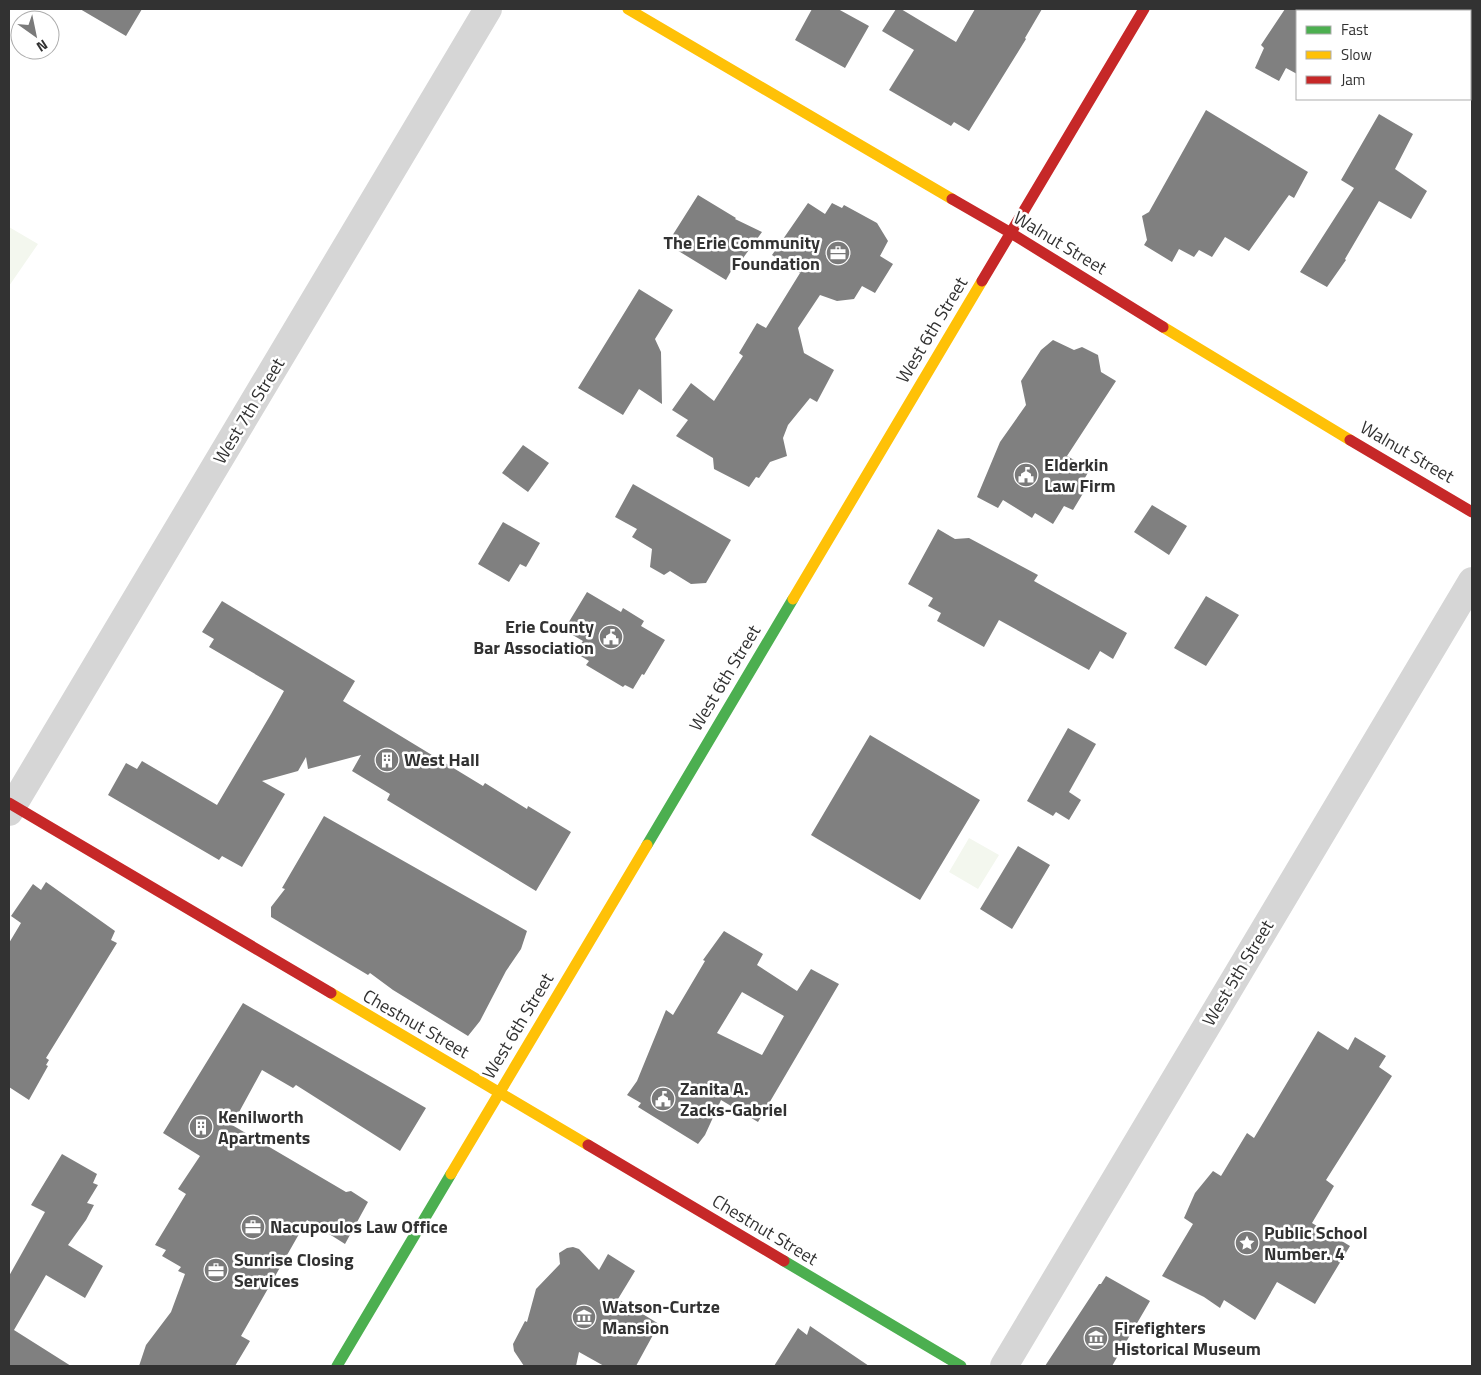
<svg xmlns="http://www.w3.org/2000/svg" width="1481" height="1375" font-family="'Titillium Web',sans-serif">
	<rect width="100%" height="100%" fill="#fff"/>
	<path fill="#f3f7ee" d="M 9,227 L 38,244 L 9,286 Z
		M 969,838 L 999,855 L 978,889 L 949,872 Z"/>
	<path fill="#808080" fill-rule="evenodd" d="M 80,9 L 142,9 L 126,36 Z
		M 812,9 L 838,9 L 869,26 L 845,68 L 795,40 Z
		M 896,9 L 901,9 L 956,42 L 975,9 L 1042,9 L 1025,38 L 1026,39 L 969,131 L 954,122 L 951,126 L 889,90 L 914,50 L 882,31 Z
		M 1285,9 L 1297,9 L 1297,74 L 1286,68 L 1279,81 L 1255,68 L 1264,48 L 1261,45 Z
		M 1206,110 L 1308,172 L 1294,198 L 1289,195 L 1249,251 L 1225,237 L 1212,257 L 1199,250 L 1194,257 L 1179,249 L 1172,262 L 1144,245 L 1147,240 L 1142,216 L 1149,212 Z
		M 1379,114 L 1413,134 L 1395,169 L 1427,191 L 1411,219 L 1379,201 L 1345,259 L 1346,260 L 1327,287 L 1300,272 L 1354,188 L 1341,180 Z
		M 698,195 L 736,218 L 735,219 L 762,232 L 738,265 L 735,264 L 726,280 L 667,244 Z
		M 808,203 L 825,214 L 832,203 L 842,208 L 844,205 L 877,223 L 888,241 L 880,256 L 893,264 L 875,293 L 862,286 L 854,299 L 837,301 L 820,295 L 798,328 L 804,353 L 834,370 L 817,402 L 810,398 L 788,425 L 783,438 L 787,456 L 770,462 L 759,478 L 756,477 L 749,487 L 714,469 L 713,458 L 676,436 L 688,420 L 672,410 L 691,383 L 714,401 L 743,356 L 739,353 L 757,323 L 766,328 L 800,273 L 772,255 Z
		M 639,289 L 673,310 L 655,339 L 661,352 L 662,404 L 639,389 L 623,415 L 578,388 Z
		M 1053,340 L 1074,350 L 1082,347 L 1098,355 L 1101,372 L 1116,381 L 1067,456 L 1090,469 L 1082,483 L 1088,485 L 1073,510 L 1064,506 L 1053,524 L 1035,513 L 1032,518 L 1003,500 L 998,508 L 977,497 L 1000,442 L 1026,405 L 1021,381 L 1041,350 Z
		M 523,445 L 549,463 L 528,492 L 502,473 Z
		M 633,484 L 731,540 L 706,583 L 691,584 L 670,571 L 664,575 L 650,567 L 652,549 L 632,537 L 637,529 L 615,517 Z
		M 1152,505 L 1187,526 L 1169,555 L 1134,532 Z
		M 503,522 L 540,543 L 526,567 L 520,564 L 509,582 L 478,564 Z
		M 938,529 L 955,539 L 969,538 L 1038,575 L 1034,581 L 1127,633 L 1113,659 L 1100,651 L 1089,670 L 999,620 L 984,647 L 937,621 L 941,613 L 928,606 L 933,598 L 908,584 Z
		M 587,592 L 621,612 L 623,608 L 644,621 L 641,626 L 665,640 L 644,675 L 642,674 L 633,689 L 625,685 L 623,687 L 586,665 L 589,661 L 579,655 L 583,648 L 579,646 L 583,641 L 564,630 Z
		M 1206,596 L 1239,615 L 1206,666 L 1174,648 Z
		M 222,601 L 355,681 L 343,701 L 483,786 L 485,783 L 527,809 L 528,806 L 571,832 L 536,891 L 387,800 L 390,794 L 352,771 L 361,755 L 308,769 L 306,757 L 298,771 L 262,781 L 285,794 L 242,867 L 222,856 L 219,860 L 108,795 L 126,763 L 137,769 L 142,761 L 217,805 L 271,714 L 284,691 L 209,647 L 214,639 L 202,632 Z
		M 1068,728 L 1096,744 L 1069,792 L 1081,800 L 1069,820 L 1056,812 L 1053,816 L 1027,801 Z
		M 870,735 L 980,800 L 920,900 L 811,835 Z
		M 324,816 L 527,931 L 521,949 L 506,971 L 480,1021 L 468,1036 L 393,990 L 370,973 L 368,975 L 271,917 L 271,907 L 285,889 L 282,888 Z
		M 1018,846 L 1050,865 L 1012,929 L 980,909 Z
		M 46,882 L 115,931 L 111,940 L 117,943 L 46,1058 L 49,1060 L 46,1065 L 48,1066 L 29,1100 L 9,1087 L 9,943 L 21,923 L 11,916 L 33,884 L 41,890 Z
		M 724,931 L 763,954 L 757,965 L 797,991 L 811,969 L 839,984 L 758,1122 L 721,1100 L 705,1135 L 698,1144 L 638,1107 L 641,1103 L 627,1095 L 637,1081 L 666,1010 L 673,1015 L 705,961 L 703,960 ZM 742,992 L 784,1016 L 762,1055 L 717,1033 Z
		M 243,1003 L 426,1108 L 400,1151 L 296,1085 L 293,1088 L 262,1070 L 232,1125 L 346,1192 L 351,1191 L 368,1202 L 345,1244 L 307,1220 L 241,1336 L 250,1341 L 235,1366 L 139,1366 L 146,1345 L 171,1312 L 185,1274 L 178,1271 L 181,1267 L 162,1256 L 166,1250 L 155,1245 L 186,1194 L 178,1189 L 200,1156 L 163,1133 Z
		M 1318,1031 L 1348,1050 L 1355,1037 L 1386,1056 L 1379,1067 L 1392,1076 L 1326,1180 L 1334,1186 L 1312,1223 L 1350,1246 L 1315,1304 L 1277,1282 L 1255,1320 L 1224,1300 L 1220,1308 L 1204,1297 L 1162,1276 L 1193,1224 L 1184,1218 L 1195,1193 L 1213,1171 L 1221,1176 L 1247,1133 L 1254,1138 Z
		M 62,1154 L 97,1174 L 93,1183 L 98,1185 L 87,1203 L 94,1205 L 86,1220 L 68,1245 L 103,1266 L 85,1298 L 46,1275 L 14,1330 L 71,1366 L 9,1366 L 9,1276 L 45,1212 L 31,1205 Z
		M 573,1247 L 579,1249 L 599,1270 L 608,1254 L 635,1271 L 618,1299 L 659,1324 L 636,1366 L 604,1366 L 579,1352 L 576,1366 L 524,1366 L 514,1351 L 513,1344 L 525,1321 L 527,1322 L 536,1289 L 560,1264 L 559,1253 L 567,1248 Z
		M 1106,1276 L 1150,1301 L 1112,1366 L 1045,1366 L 1099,1284 L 1101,1284 Z
		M 810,1326 L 869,1366 L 774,1366 L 798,1328 L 807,1335 Z"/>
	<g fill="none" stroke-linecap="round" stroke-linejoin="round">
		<path stroke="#d6d6d6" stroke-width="28" d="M 9,812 L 488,9
			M 1004,1366 L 1472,581"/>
		<path stroke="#4caf50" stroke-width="11" d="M 647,845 L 793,599
			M 784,1261 L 961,1366
			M 337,1366 L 451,1174"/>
		<path stroke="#ffc107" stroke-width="11" d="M 628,9 L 952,199
			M 1163,327 L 1350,440
			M 793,599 L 982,281
			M 331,993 L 588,1145
			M 451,1174 L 647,845"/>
		<path stroke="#c62828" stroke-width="11" d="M 952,199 L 1011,233 L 1163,327
			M 982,281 L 1144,9
			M 1350,440 L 1472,512
			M 9,803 L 331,993
			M 588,1145 L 784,1261"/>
	</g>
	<defs>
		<g id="office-disc" transform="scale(1.25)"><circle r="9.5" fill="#7a7a7a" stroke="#fff"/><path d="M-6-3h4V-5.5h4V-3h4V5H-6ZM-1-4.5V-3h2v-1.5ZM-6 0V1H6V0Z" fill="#fff"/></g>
		<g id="civic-disc" transform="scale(1.25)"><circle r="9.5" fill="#7a7a7a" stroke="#fff"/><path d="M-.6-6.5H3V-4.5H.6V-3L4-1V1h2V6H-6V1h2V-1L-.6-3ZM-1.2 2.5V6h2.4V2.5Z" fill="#fff"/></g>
		<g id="building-disc" transform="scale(1.25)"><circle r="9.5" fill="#7a7a7a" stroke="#fff"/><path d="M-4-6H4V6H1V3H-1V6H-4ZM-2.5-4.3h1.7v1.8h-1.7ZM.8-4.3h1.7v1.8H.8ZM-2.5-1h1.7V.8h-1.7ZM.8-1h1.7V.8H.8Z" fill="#fff"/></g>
		<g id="sight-disc" transform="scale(1.25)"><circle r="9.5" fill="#7a7a7a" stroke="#fff"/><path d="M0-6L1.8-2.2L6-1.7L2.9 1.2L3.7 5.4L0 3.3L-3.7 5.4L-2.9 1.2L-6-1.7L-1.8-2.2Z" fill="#fff"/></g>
		<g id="museum-disc" transform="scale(1.25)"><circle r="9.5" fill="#7a7a7a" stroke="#fff"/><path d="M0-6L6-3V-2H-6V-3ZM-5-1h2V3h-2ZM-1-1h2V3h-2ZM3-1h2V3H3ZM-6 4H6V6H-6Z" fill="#fff"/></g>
	</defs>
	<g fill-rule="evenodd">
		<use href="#office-disc" x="838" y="253"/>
		<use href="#civic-disc" x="1026" y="475"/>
		<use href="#civic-disc" x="611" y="637"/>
		<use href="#building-disc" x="387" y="760"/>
		<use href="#civic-disc" x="663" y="1099"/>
		<use href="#building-disc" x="201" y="1127"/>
		<use href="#office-disc" x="253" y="1227"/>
		<use href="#sight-disc" x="1247" y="1243"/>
		<use href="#office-disc" x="216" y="1270"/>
		<use href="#museum-disc" x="584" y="1317"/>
		<use href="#museum-disc" x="1096" y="1338"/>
	</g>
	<g text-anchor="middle" stroke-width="5" stroke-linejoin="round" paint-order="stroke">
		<g font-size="18" font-weight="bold" fill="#323232" stroke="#fff" text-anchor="start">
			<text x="820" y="249" text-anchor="end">The Erie Community<tspan x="820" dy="21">Foundation</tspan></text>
			<text x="1044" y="471">Elderkin<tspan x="1044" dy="21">Law Firm</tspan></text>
			<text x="594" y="633" text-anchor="end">Erie County<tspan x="594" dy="21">Bar Association</tspan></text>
			<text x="404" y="766">West Hall</text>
			<text x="680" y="1095">Zanita A.<tspan x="680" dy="21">Zacks-Gabriel</tspan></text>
			<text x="218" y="1123">Kenilworth<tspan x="218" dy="21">Apartments</tspan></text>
			<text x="270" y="1233">Nacupoulos Law Office</text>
			<text x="1264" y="1239">Public School<tspan x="1264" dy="21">Number. 4</tspan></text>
			<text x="234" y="1266">Sunrise Closing<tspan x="234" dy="21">Services</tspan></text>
			<text x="602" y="1313">Watson-Curtze<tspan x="602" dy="21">Mansion</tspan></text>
			<text x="1114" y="1334">Firefighters<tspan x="1114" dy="21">Historical Museum</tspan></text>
		</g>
		<g font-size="18" fill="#323232" stroke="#fff">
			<text transform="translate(1060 243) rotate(31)" y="6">Walnut Street</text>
			<text transform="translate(932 330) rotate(-59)" y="6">West 6th Street</text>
			<text transform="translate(249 411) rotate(-59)" y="6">West 7th Street</text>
			<text transform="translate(1407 452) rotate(30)" y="6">Walnut Street</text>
			<text transform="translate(725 678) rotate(-59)" y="6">West 6th Street</text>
			<text transform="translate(1238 973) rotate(-59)" y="6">West 5th Street</text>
			<text transform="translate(416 1024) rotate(30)" y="6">Chestnut Street</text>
			<text transform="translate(518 1026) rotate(-59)" y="6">West 6th Street</text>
			<text transform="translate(765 1230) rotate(31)" y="6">Chestnut Street</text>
		</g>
	</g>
	<rect width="1481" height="1375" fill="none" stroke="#323232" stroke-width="20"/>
	<rect x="1296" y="10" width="175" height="90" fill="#ffffff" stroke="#adadad"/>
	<rect x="1306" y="26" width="25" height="8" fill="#4caf50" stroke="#adadad"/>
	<text x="1341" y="35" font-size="15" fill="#323232">Fast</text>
	<rect x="1306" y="51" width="25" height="8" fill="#ffc107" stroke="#adadad"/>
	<text x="1341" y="60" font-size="15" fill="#323232">Slow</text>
	<rect x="1306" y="76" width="25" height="8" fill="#c62828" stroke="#adadad"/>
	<text x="1341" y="85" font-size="15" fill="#323232">Jam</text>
	<g transform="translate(35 35) rotate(147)"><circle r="24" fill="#ffffff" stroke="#adadad"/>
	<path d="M0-4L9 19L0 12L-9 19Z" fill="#7a7a7a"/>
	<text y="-8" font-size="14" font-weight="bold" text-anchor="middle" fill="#323232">N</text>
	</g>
</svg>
